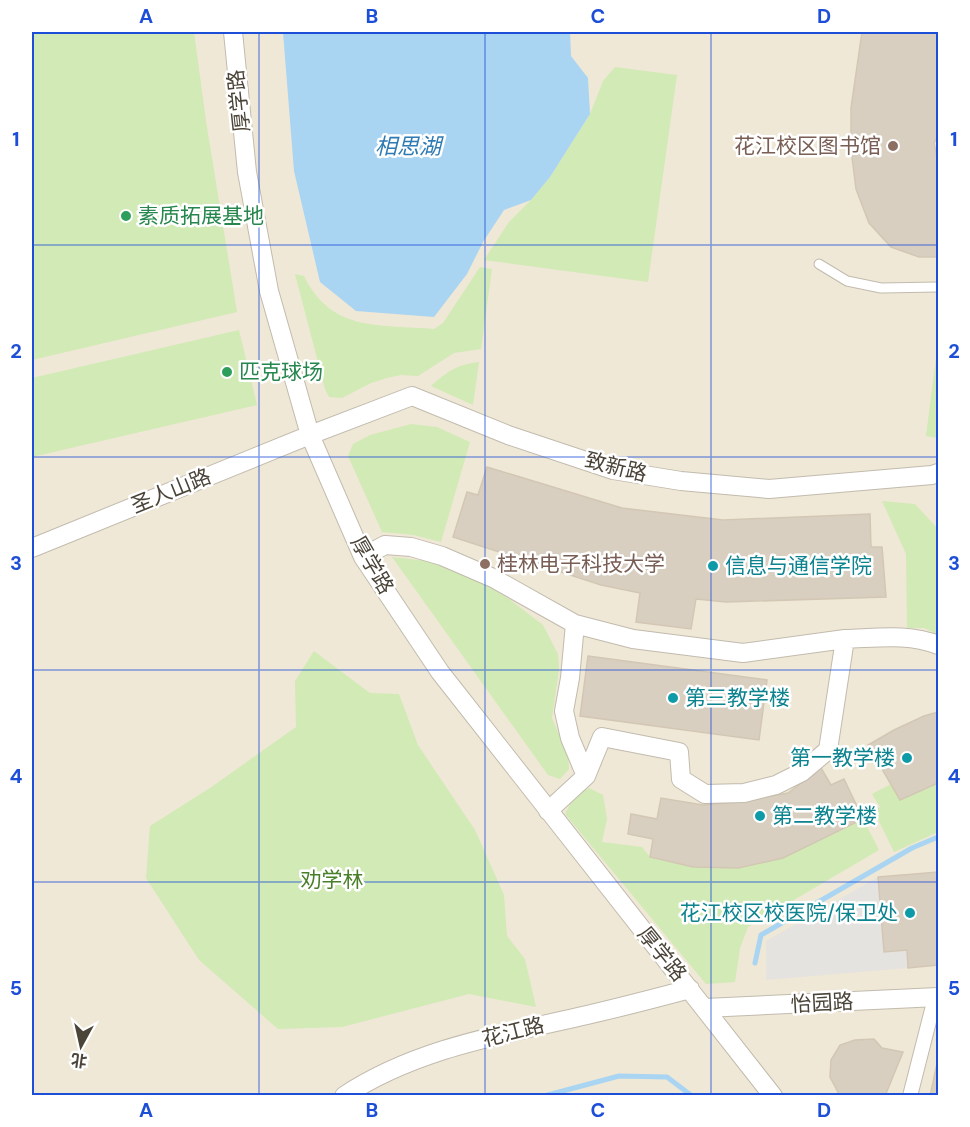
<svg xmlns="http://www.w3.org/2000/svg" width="970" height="1127" font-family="'DM Sans','Noto Sans SC',sans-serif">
	<rect width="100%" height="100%" fill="#f6f3ec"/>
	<path fill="#efe8d6" d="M 32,32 L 938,32 L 938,1095 L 32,1095 Z"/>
	<path fill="#d2eab5" d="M 32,32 L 194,32 L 206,121 L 237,312 L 32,360 Z
		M 615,67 L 677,75 L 648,282 L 484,260 L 509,222 L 531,200 L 550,177 L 590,114 L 603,81 Z
		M 480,267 L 492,269 L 481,349 L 454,353 L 418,376 L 401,375 L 387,378 L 371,383 L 342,398 L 329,397 L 325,389 L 295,274 L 304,276 C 332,333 380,324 434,329 L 443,323 Z
		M 239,330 L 257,405 L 32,457 L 32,378 Z
		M 938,342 L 938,438 L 926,436 Z
		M 479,362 L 473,405 L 431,386 C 446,372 458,364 479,362 Z
		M 411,424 L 437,427 L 470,442 L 441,542 L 413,535 L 382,532 L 348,456 L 353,444 L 370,435 Z
		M 882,501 L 915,504 L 938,529 L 938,635 L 924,628 L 907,628 L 906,554 Z
		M 392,557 L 427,561 L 472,577 L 509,599 L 543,625 L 558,654 L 559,669 L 552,718 L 568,755 L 569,769 L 560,779 L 548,775 Z
		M 314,651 L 370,693 L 399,694 L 418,745 L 475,830 L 504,895 L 507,936 L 525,959 L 536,1007 L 469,994 L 342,1027 L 278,1029 L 199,960 L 146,878 L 150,826 L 210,788 L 296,727 L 295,681 Z
		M 938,783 L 938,832 L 894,852 L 874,811 L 880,807 L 872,794 L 891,784 L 900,800 Z
		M 589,788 L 603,795 L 607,819 L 602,842 L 642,847 L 650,857 L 693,867 L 783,858 L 863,819 L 879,850 L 748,927 L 740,948 L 735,982 L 706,984 L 565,814 L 574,796 Z"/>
	<path fill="#e5e3e0" d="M 878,877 L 884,951 L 907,950 L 908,968 L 766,980 L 766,941 Z"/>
	<path fill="#a9d4f2" d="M 283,32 L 570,32 L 571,56 L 588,78 L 590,114 L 550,177 L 531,200 L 504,210 L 483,242 L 467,274 L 434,317 L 356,311 L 320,282 L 294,171 Z"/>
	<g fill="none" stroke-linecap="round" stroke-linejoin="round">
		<path stroke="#a9d4f2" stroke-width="5" d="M 755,963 L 761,935 L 912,848 L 938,837
			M 544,1096 L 619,1076 L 667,1077 L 692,1096"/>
	</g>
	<path fill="#d8cfc1" stroke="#d3c7b4" stroke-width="1.5" d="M 862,32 L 938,32 L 938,136 L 934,143 L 938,161 L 938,257 L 919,257 L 891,247 L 869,223 L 856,189 L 851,149 L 851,108 Z
		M 487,467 L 622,508 L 723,520 L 870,514 L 871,547 L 882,547 L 886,597 L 726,602 L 696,599 L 691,629 L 636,622 L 640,593 L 601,585 L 453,537 L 467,492 L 478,495 Z
		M 588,656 L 767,680 L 759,740 L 580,716 Z
		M 938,712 L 938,783 L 900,800 L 868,745 L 894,730 L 924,716 Z
		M 821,768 L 831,785 L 844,779 L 863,819 L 783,858 L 738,868 L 693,867 L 650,857 L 653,839 L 628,834 L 631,814 L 657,819 L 661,798 L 703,805 L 739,802 L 788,793 Z
		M 938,872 L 938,965 L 908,968 L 907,950 L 884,952 L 878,877 Z
		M 874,1039 L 882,1048 L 903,1052 L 885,1096 L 840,1096 L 830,1077 L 831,1060 L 840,1045 L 855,1040 Z
		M 938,1059 L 938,1096 L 930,1096 Z"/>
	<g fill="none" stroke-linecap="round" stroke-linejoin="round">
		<g stroke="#c2bbae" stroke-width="11">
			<path id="service" d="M 819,264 L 847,281 L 881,288 L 938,287"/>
		</g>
		<g stroke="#c2bbae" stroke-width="16">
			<path id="pedestrian" d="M 910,1096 L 935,998"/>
		</g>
		<g stroke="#c2bbae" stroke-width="20">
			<path id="minor" d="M 233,32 L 247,172 L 269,291 L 310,435 L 363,557 L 440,672 L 773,1096
				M 32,548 L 310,435 L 412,396 L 508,435 L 613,470 L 681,481 L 769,489 L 932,475 L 938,473
				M 363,557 L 385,545 L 411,547 L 442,556 L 493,578 L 575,624 L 633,639 L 743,653 L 845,639
				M 575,624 L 570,678 L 564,711 L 570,738 L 586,776
				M 548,811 L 586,776 L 602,737 L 679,752 L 681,779 L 705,794 L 744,793 L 776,785 L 802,772 L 828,750 L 845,639 C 877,638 909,633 938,645
				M 705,1008 L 938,997
				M 344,1096 C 416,1048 505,1034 587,1015 C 622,1007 656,998 690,989"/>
		</g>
		<use href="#service" stroke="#fff" stroke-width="9"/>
		<use href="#pedestrian" stroke="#fff" stroke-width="14"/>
		<use href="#minor" stroke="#fff" stroke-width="18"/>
	</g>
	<path fill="none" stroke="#1d4ed8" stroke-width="1.5" stroke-opacity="0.55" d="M 259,32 L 259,1096M 485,32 L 485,1096M 711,32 L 711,1096M 32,245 L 938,245M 32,457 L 938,457M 32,670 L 938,670M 32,882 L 938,882"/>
	<g fill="#8d6e63" stroke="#fff" stroke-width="2">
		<circle cx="893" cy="146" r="6"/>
		<circle cx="485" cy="564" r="6"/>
	</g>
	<g fill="#2e9e5b" stroke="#fff" stroke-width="2">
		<circle cx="126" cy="216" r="6"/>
		<circle cx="227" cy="372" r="6"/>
	</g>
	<g fill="#0f9aa8" stroke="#fff" stroke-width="2">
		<circle cx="713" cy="566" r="6"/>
		<circle cx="673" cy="698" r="6"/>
		<circle cx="907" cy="758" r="6"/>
		<circle cx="760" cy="816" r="6"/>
		<circle cx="910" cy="913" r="6"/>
	</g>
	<g text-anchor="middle" stroke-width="5" stroke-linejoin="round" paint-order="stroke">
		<g font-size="21" fill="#4b4439" stroke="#fff">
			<text transform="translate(239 101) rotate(-96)" y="7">厚学路</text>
			<text transform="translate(616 467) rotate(14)" y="7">致新路</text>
			<text transform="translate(171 491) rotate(-22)" y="7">圣人山路</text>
			<text transform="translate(372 565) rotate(60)" y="7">厚学路</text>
			<text transform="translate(662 954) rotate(51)" y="7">厚学路</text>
			<text transform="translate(822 1003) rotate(-3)" y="7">怡园路</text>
			<text transform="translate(513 1032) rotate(-14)" y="7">花江路</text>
		</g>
		<g font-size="21" fill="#785e54" stroke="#fff" text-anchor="end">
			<text x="881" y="153">花江校区图书馆</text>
			<text x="497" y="571" text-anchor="start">桂林电子科技大学</text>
		</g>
		<g font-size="21" fill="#27864d" stroke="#fff" text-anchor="start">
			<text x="138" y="223">素质拓展基地</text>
			<text x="239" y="379">匹克球场</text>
		</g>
		<g font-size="21" fill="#0d838f" stroke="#fff" text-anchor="start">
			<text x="725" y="573">信息与通信学院</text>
			<text x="685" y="705">第三教学楼</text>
			<text x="895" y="765" text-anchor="end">第一教学楼</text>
			<text x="772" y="823">第二教学楼</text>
			<text x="898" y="920" text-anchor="end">花江校区校医院/保卫处</text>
		</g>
		<g font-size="21" fill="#4a7f2a" stroke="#fff">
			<text x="332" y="887">劝学林</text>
		</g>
		<g font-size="22" font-style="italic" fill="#2e7ab2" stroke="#fff">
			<text x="408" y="154">相思湖</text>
		</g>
	</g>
	<rect width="970" height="1127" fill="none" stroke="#ffffff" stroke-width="66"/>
	<g transform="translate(81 1046) rotate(188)" stroke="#ffffff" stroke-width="4.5" paint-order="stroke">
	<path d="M0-4.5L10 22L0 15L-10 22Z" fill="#4b4439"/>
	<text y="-9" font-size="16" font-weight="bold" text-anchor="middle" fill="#4b4439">北</text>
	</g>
	<rect x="33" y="33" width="904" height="1061" fill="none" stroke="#1d4ed8" stroke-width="2"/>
	<g font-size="20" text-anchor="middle" font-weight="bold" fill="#1d4ed8">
		<text x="146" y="23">A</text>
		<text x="372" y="23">B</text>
		<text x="598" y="23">C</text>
		<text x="824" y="23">D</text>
		<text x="16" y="146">1</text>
		<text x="954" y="146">1</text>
		<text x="16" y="358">2</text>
		<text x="954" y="358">2</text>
		<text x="16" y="570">3</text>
		<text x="954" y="570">3</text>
		<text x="16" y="783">4</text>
		<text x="954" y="783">4</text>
		<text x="16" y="995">5</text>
		<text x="954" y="995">5</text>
		<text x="146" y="1117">A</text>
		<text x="372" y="1117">B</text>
		<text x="598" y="1117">C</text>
		<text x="824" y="1117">D</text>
	</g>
</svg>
